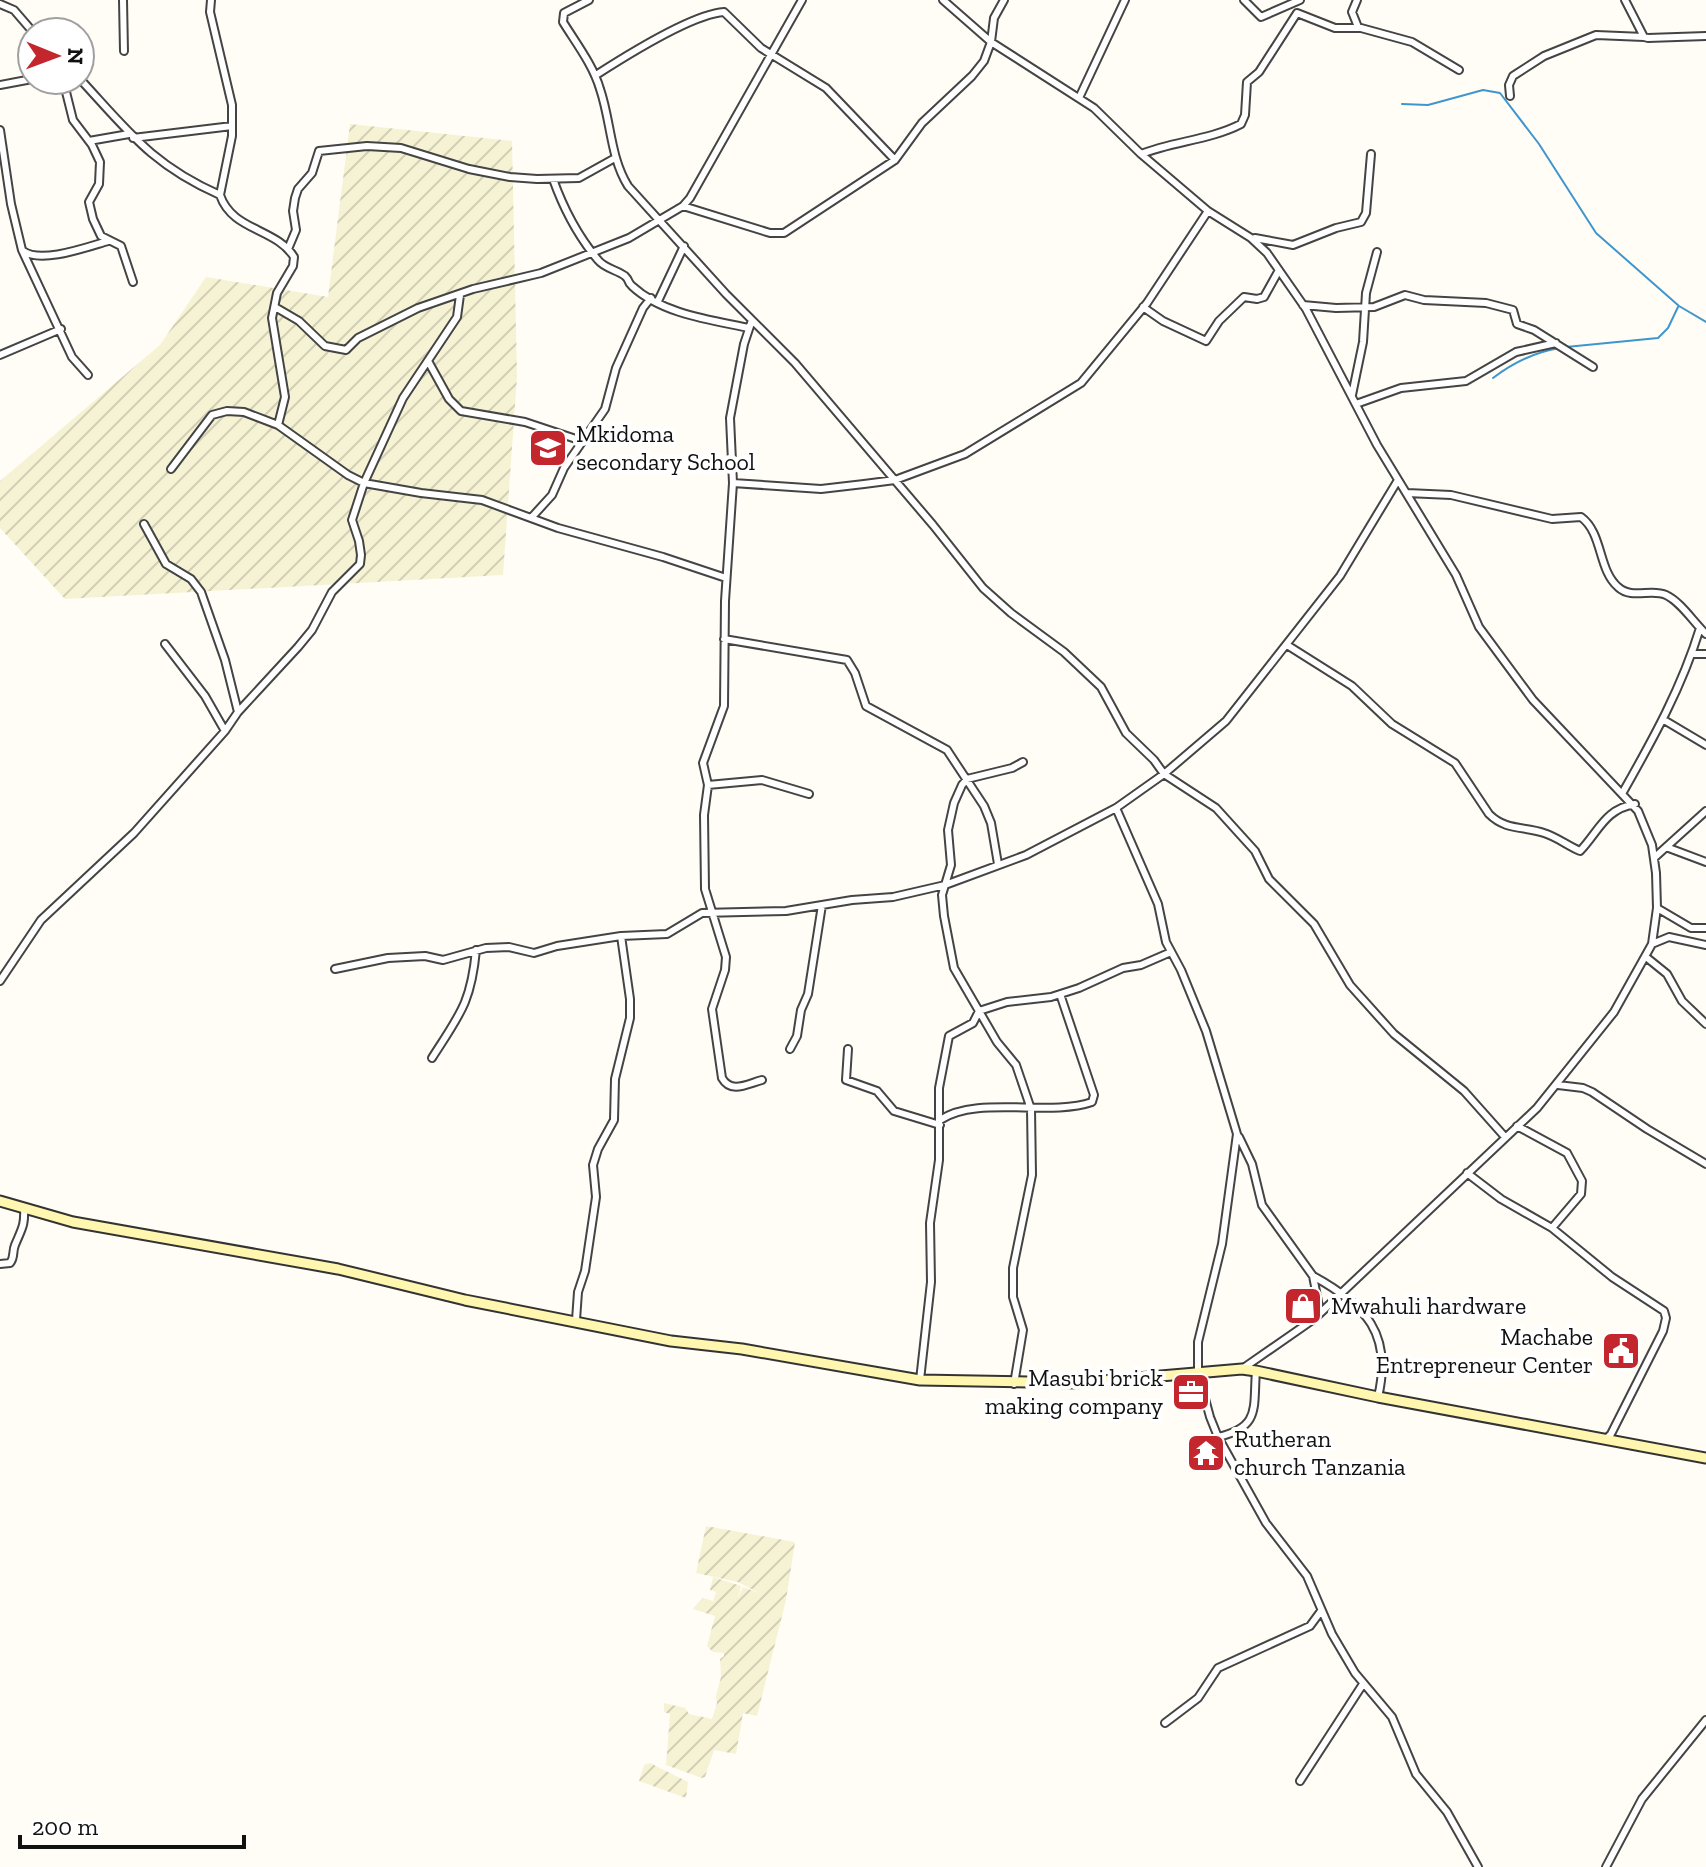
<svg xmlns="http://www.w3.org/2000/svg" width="1706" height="1867" font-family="'Zilla Slab',serif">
	<defs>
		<pattern id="farmland-furrows" width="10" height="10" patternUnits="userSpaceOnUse" patternTransform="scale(2)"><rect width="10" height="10" fill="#f6f3d4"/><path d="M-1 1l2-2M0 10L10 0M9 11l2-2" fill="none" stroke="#d2cfb5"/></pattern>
	</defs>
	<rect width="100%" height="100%" fill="#fffdf5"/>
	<path fill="url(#farmland-furrows)" d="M 350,124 L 512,141 L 517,377 L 503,575 L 65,599 L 0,528 L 0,481 L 160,345 L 206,277 L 328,297 Z
		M 706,1526 L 795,1542 L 786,1600 L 757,1716 L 743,1713 L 736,1754 L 714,1750 L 705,1777 L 702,1778 L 666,1765 L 670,1714 L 664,1712 L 664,1703 L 685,1708 L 689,1714 L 712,1719 L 717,1703 L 716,1696 L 721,1677 L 720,1659 L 724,1656 L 724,1653 L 713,1652 L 707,1646 L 715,1616 L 693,1609 L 703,1598 L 713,1601 L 716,1592 L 710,1590 L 713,1577 L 741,1586 L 738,1598 L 743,1587 L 759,1593 L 738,1582 L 696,1573 Z
		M 650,1763 L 688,1782 L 686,1798 L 639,1781 L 644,1765 Z"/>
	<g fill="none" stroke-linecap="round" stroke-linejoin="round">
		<path stroke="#3f96cf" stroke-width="2" d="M 1402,104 L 1428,105 L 1483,90 L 1500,93 L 1539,144 L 1596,233 L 1679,306 L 1706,322
			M 1566,347 L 1658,338 L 1668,328 L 1678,307
			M 1493,378 C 1514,362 1534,352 1560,348"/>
		<g stroke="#444" stroke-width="10">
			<path id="street" d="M 123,0 L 124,51
				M 211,0 L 210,12 L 232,105 L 232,136 L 220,195 C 232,231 276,228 294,257 L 293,266 L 277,293 L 272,318 L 285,397 L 278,425
				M 589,0 L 564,13 L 563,22 C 576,43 593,65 600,89 C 611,121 610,157 628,186 L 726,294 L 795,363 L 933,525 L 983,588 L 1011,613 L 1064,652 L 1101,687 L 1126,733 L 1154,760 L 1164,774 L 1216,808 L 1255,851 L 1269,879 L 1314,924 L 1350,985 L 1394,1034 L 1464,1091 L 1505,1137
				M 943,0 L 991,42 L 1094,108 L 1141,154 L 1208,211 L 1251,238 L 1267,253 L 1306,309 L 1377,445 L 1456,575 L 1479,627 L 1533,700 L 1638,811 L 1652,845 L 1656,873 L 1657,908 L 1652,944 L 1614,1012 L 1537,1108 L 1314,1319 L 1242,1369
				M 1244,0 L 1261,17 L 1300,0
				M 1357,0 L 1352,12 L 1358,27
				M 1625,0 L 1644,37 L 1648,38 L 1706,36
				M 0,4 L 14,10 L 33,32
				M 596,75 C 624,57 692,14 724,12 L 761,48 L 826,88 L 895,160
				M 80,79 C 128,131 152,165 220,195
				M 36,80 L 65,80
				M 63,80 L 73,120 L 92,145 L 100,162 L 99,184 L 89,202 L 93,219 L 101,236 L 121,246 L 133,282
				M 0,85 L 32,79
				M 1510,96 L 1509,85 L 1513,76 L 1544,56 L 1596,35 L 1644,37
				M 1079,98 L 1125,0
				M 0,130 L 11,204 L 22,250 L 72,357 L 88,375
				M 133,138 L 232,126
				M 89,141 L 129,134
				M 1141,154 C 1174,141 1210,140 1241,124 L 1245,115 L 1247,82 L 1259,72 L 1297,13 L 1335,28 L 1361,28 L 1412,42 L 1459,70
				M 553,179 C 564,210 577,235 598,260 C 604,268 617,270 625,276 C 631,282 626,280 632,286 C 662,314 711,320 749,328
				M 683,206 L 770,233 L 784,233 L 895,160 L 922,123 L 972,76 L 984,61 L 991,42 L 994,18 L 1004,0
				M 1255,238 L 1293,245 L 1336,228 L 1361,222 L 1366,213 L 1371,154
				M 288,249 L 296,230 L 293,211 L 295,198 L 298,189 L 312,173 L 319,151 L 367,146 L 401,148 L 469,169 L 510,177 L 537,179 L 579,178 L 615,158
				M 23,251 C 41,264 87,247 108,241
				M 658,301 L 684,246
				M 1303,305 L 1336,308 L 1374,307 L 1405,295 L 1424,300 L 1486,303 L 1513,310 L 1517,324 L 1534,330 L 1593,367
				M 275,307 L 299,321 L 325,346 L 346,350 L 358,338 L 418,308 L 473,289 L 541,273 L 629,238 L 683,206 L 690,198 L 802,0
				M 1143,307 L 1163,321 L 1206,341 L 1219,321 L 1244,297 L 1257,299 L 1264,297 L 1279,270
				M 752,320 L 744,344 L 730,418 L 733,483 L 725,601 L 724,706 L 703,763 L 708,785 L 704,815 L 705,889 L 726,957 L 725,970 L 712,1009 L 722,1078 C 731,1094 747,1084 762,1080
				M 0,355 L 61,329
				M 428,361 L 449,399 L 461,411 L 525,422 L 582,441
				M 1352,395 L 1363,342 L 1366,293 L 1377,252
				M 1356,404 L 1401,388 L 1466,381 L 1516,352 L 1556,343
				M 171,469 L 212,415 L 227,411 L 244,412 L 278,425 L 348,475 L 364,483 L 421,493 L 482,500 L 558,528 L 663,557 L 726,578
				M 733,483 L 821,489 L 864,484 L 895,480 L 965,454 L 1081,383 L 1147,303 L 1208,211
				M 1407,493 L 1451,495 L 1552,519 L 1581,517 C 1603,533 1598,570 1618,587 C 1632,600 1651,588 1666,595 C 1681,602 1694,623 1706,634
				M 532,517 L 552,495 L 564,468 L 605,409 L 616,368 L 643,308 L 651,298
				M 144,524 L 166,564 L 191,579 L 201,592 L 225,660 L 238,712
				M 724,639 L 847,660 L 855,673 L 866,706 L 947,750 L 984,806 L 991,823 L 998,864
				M 165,644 L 205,696 L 225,731
				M 1287,645 L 1352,686 L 1392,724 L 1455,763 L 1489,814 C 1506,831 1524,826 1544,833 C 1557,837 1568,846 1580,851 C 1599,831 1605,809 1635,804
				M 1693,654 L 1706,654
				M 1664,720 L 1706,745
				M 708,785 L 762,780 L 809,794
				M 1623,792 C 1653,739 1682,687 1700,628
				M 1116,808 L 1158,904 L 1166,942 L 1181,970 L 1206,1031 L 1237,1134 L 1222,1244 L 1198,1342 L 1198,1373 L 1210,1417 L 1218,1437 L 1266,1523 L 1307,1576 L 1332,1634 L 1355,1673 L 1392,1717 L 1416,1774 L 1447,1812 L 1478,1867
				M 1666,847 L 1706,862
				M 1654,858 L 1706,811
				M 1657,908 L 1691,928 L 1706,928
				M 1652,944 L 1669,937 L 1706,945
				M 1646,957 L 1667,974 L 1682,1001 L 1706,1024
				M 335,969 L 388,958 L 425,956 L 443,960 L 486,948 L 509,947 L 534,953 L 557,946 L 621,936 L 667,934 L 702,913 L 786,911 L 852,900 L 893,897 L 945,885 L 951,865 L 948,830 L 954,803 L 962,785 L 967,779 L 1012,768 L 1023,762
				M 0,981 L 41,920 L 134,833 L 225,731 L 238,712 L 298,647 L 312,630 L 332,592 L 360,564 L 361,555 L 359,541 L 352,520 L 364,483 L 403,398 L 457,317 L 460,295
				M 790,1049 L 797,1036 L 801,1010 L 808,994 L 822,905
				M 848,1049 L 846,1080 L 877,1091 L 894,1111 L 940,1125
				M 432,1058 C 460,1014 471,1003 476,950
				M 1558,1085 L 1583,1088 L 1592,1092 L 1647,1129 L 1706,1164
				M 940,1120 C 977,1095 1048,1117 1092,1102 L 1094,1095 L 1060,994
				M 1517,1126 L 1567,1153 L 1582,1181 L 1581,1194 L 1552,1228
				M 1239,1137 L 1252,1164 L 1262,1205 L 1313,1276 L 1320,1312
				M 1467,1173 L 1501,1199 L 1552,1228 L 1612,1277 L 1664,1311 L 1666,1318 L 1663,1331 L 1611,1434 L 1606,1439
				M 0,1264 L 10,1263 C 15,1257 12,1252 15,1245 C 22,1228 25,1226 24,1207
				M 1313,1276 C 1366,1305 1393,1334 1378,1397
				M 576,1320 L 578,1292 L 585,1271 L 596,1197 L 593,1165 L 598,1149 L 614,1120 L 615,1079 L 630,1018 L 630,999 L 621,936
				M 920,1380 L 931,1282 L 930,1223 L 939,1160 L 939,1088 L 949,1036 L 973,1023 L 979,1011 L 1007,1002 L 1051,997 L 1079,988 L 1123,968 L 1141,965 L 1171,952
				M 1014,1384 L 1023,1330 L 1013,1297 L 1013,1268 L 1032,1175 L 1031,1109 L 1016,1065 L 997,1042 L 954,968 L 944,916 L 942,895 L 945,885 L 1026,855 L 1116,808 L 1164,774 L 1226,721 L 1340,576 L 1398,480
				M 1218,1437 C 1261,1427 1253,1408 1256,1371
				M 1165,1723 L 1198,1698 L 1218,1668 L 1310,1626 L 1321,1611
				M 1300,1781 L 1363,1684
				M 1606,1867 L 1642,1799 L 1706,1720"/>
		</g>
		<g stroke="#333" stroke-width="13">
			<path id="secondary" d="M 0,1201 L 73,1222 L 338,1269 L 465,1300 L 671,1341 L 742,1349 L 920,1380 L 1079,1383 L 1242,1369 L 1256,1371 L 1378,1397 L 1706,1458"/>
		</g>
		<use href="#street" stroke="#fff" stroke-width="6"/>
		<use href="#secondary" stroke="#fff6b0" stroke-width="9"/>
	</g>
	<defs>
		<g id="school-square" transform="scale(2)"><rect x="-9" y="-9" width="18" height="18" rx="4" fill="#c4262e" stroke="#fff"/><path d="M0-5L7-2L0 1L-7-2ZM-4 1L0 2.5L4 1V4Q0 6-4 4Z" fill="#fff"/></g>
		<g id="shop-square" transform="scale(2)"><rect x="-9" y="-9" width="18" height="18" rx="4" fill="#c4262e" stroke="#fff"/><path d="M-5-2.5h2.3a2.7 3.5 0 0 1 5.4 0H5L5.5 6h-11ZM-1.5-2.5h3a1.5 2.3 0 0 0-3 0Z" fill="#fff"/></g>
		<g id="civic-square" transform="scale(2)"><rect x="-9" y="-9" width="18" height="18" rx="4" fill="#c4262e" stroke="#fff"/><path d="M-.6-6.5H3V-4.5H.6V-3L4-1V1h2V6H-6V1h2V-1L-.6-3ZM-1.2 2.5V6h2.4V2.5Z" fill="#fff"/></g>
		<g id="office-square" transform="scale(2)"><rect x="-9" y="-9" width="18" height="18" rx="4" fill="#c4262e" stroke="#fff"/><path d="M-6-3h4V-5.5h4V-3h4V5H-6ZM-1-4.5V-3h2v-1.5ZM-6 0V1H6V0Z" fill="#fff"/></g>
		<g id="temple-square" transform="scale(2)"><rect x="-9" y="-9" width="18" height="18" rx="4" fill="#c4262e" stroke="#fff"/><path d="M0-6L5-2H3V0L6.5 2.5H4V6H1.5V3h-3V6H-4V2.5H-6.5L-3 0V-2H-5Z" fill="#fff"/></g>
	</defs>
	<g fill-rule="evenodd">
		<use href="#school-square" x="548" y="448"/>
		<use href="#shop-square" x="1303" y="1306"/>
		<use href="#civic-square" x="1621" y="1351"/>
		<use href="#office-square" x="1191" y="1392"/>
		<use href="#temple-square" x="1206" y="1453"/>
	</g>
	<g text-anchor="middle" stroke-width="8" stroke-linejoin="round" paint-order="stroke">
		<g font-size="24" fill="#111" stroke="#fff" text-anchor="start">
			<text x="576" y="442">Mkidoma<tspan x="576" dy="28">secondary School</tspan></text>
			<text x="1331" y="1314">Mwahuli hardware</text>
			<text x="1593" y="1345" text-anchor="end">Machabe<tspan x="1593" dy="28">Entrepreneur Center</tspan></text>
			<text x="1163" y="1386" text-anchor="end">Masubi brick<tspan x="1163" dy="28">making company</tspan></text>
			<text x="1234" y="1447">Rutheran<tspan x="1234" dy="28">church Tanzania</tspan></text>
		</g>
	</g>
	<g transform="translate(56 56) rotate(91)"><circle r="38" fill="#ffffff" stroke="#a0a0a0" stroke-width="2"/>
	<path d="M0-6L14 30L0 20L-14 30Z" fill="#c4262e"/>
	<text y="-12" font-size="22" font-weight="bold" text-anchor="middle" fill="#111111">N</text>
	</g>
	<path d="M20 1835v12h224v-12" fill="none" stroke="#111111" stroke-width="4"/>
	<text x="32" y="1835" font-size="24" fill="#111111" stroke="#ffffff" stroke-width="6" paint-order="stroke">200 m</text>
</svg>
